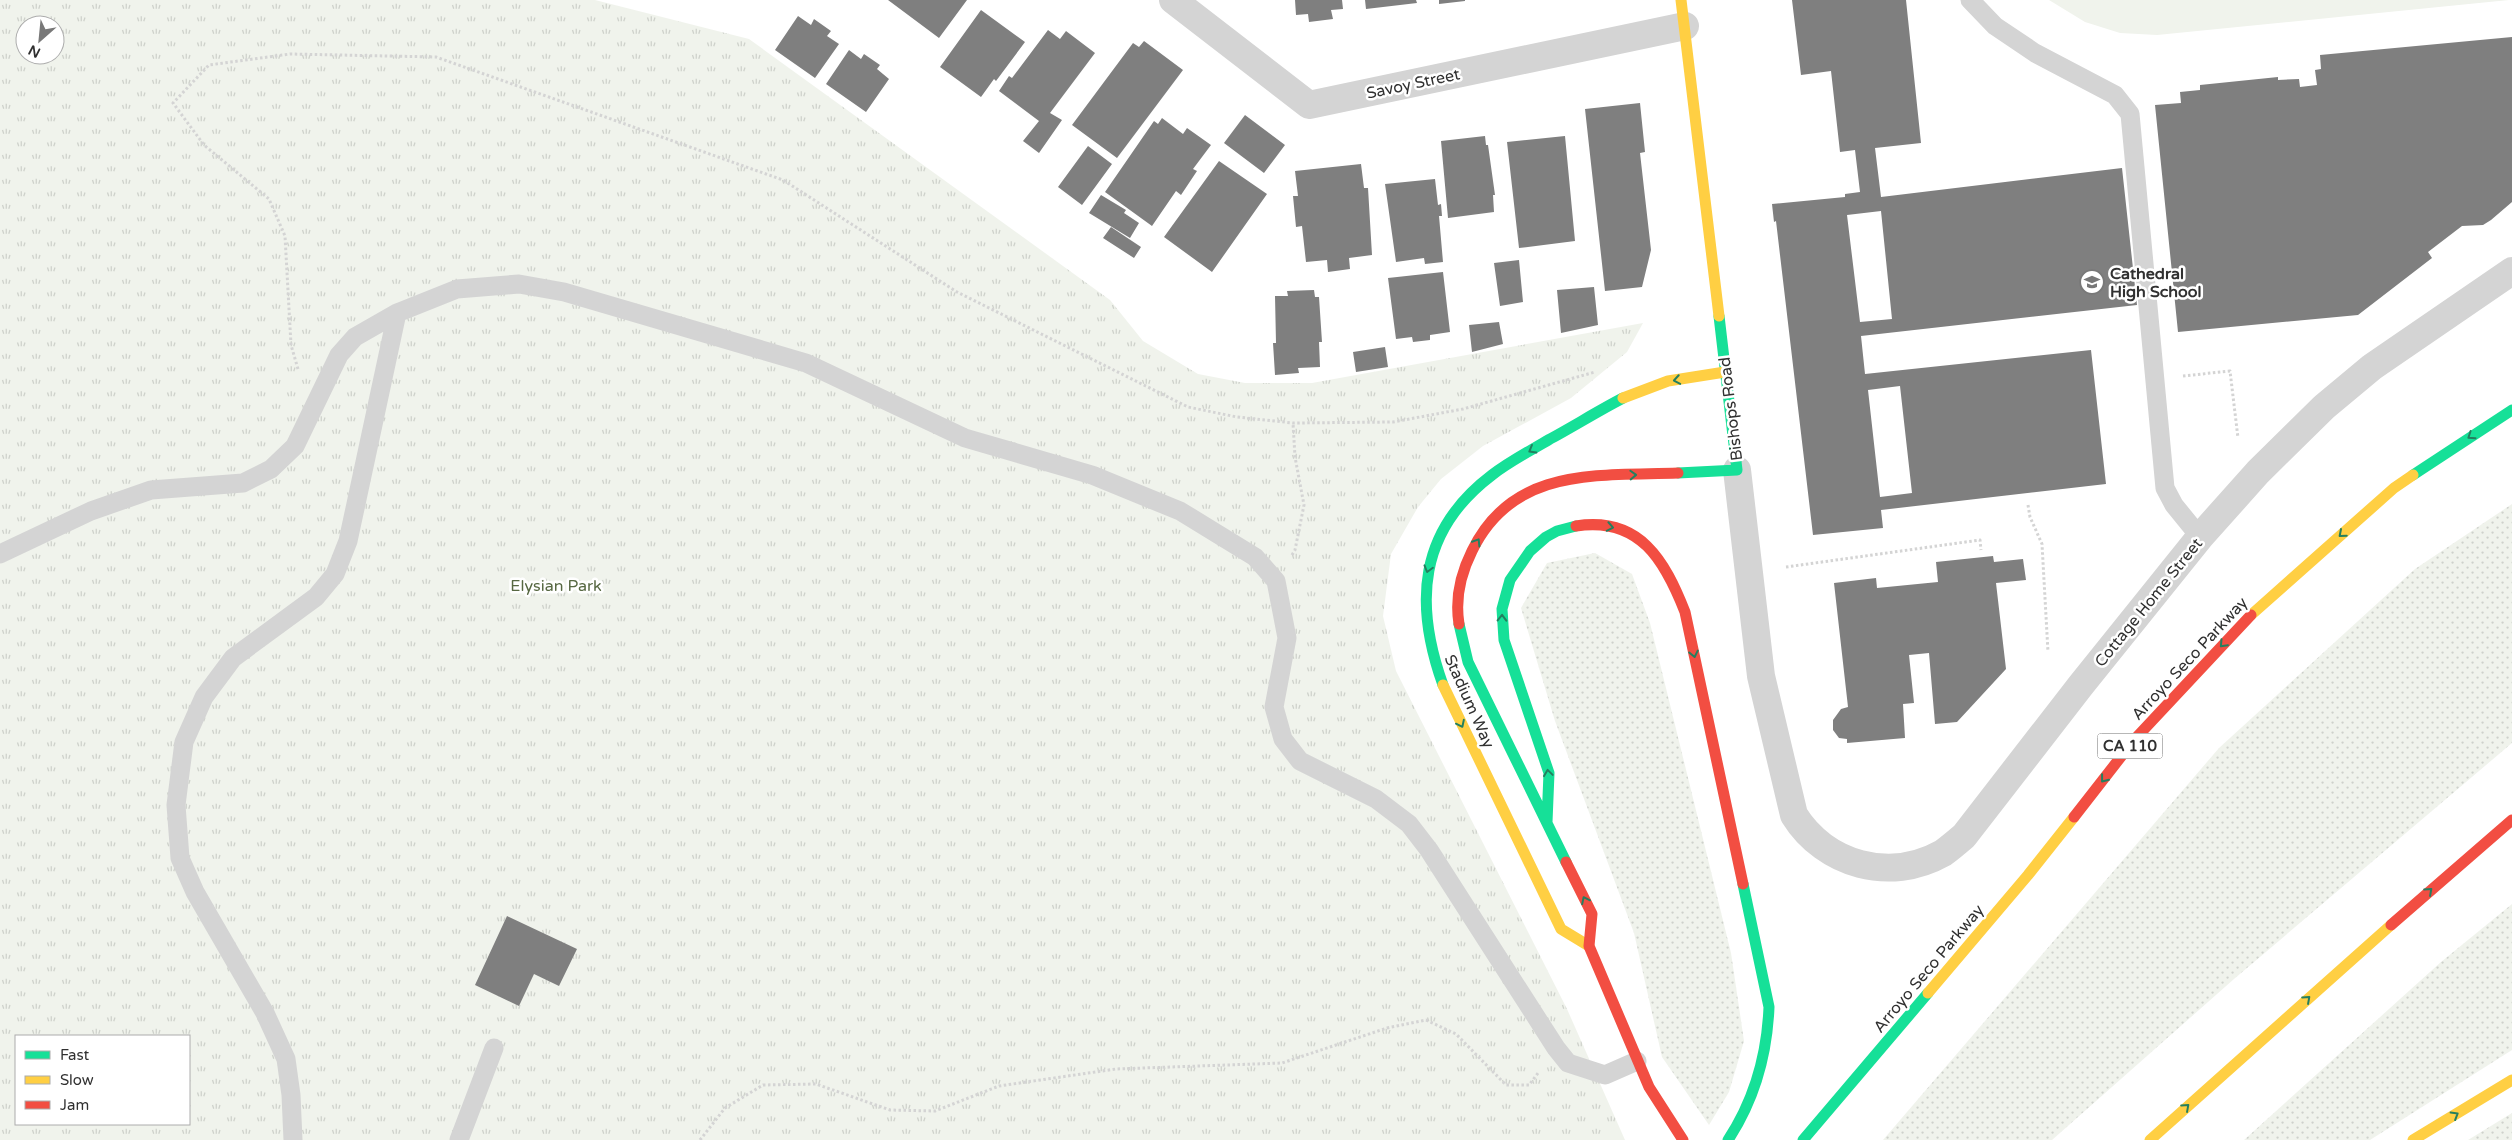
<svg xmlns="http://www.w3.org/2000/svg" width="2512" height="1140" font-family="'Varela Round',sans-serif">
	<defs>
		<pattern id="grass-dots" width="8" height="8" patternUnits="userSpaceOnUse" patternTransform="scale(1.25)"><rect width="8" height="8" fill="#f0f3ec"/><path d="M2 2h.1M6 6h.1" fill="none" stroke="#ced1cb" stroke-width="1.8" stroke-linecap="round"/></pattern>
		<pattern id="park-tufts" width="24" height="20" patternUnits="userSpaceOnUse" patternTransform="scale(1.25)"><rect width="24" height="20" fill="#f0f3ec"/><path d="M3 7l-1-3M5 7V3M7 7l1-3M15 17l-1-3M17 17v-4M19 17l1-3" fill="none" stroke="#ced1cb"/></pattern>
	</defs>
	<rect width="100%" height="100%" fill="#fff"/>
	<path fill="url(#grass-dots)" d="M 2512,504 L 2512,743 L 2234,979 L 2052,1140 L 1883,1140 L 2219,748 L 2415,569 Z
		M 1595,553 L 1632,574 L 1650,623 L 1731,953 L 1744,1041 L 1729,1092 L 1709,1125 L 1662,1057 L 1634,933 L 1555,721 L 1521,608 L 1547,563 Z
		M 2512,904 L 2512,1050 L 2370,1140 L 2244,1140 L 2441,962 Z
		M 2512,1113 L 2512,1140 L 2468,1140 Z"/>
	<path fill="url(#park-tufts)" fill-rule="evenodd" d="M 0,0 L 595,0 L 749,39 L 1110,300 L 1143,341 L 1198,374 L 1245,383 L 1312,383 L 1643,323 L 1627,352 L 1571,398 L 1483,446 L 1441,479 L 1418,507 L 1391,554 L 1383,616 L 1396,671 L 1567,1009 L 1625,1140 L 0,1140 ZM 25,25 L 55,25 L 55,55 L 25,55 ZM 16,1036 L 189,1036 L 189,1124 L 16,1124 Z"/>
	<path fill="#f0f3ec" d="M 2049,0 L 2509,0 L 2157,35 L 2120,33 L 2085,22 Z"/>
	<path fill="#7f7f7f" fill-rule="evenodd" d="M 888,0 L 967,0 L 939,38 Z
		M 1295,0 L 1342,0 L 1343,9 L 1331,10 L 1333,19 L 1309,22 L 1308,14 L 1296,15 Z
		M 1365,0 L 1416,0 L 1417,3 L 1366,9 Z
		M 1439,0 L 1465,0 L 1465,1 L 1439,4 Z
		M 1792,0 L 1906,0 L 1921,143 L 1875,148 L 1881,197 L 2122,168 L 2137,305 L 1861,336 L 1865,374 L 2091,350 L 2106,484 L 1881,510 L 1883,528 L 1813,535 L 1776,221 L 1774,222 L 1772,204 L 1845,197 L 1845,194 L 1860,192 L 1855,150 L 1840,152 L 1831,71 L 1801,75 ZM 1881,211 L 1892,319 L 1860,322 L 1847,215 ZM 1900,386 L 1912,493 L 1880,497 L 1868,390 Z
		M 981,10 L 1025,42 L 996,81 L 994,79 L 981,97 L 940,67 Z
		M 798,16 L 811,25 L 814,19 L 831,31 L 827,36 L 839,44 L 815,78 L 775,50 Z
		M 1048,30 L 1060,39 L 1066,31 L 1095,53 L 1050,113 L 1062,120 L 1039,153 L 1023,141 L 1039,121 L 999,91 L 1009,76 L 1012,78 Z
		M 2512,37 L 2512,202 L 2491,220 L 2483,225 L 2462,226 L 2428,252 L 2432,258 L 2358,315 L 2178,332 L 2155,105 L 2181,103 L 2180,92 L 2200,90 L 2200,85 L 2278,77 L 2278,80 L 2299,79 L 2300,87 L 2317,85 L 2315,70 L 2321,69 L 2320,55 Z
		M 1144,41 L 1183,70 L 1117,158 L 1072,125 L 1133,43 L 1139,47 Z
		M 849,50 L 861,59 L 864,54 L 880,65 L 877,69 L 889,79 L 866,112 L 826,84 Z
		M 1640,103 L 1645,152 L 1640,153 L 1651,250 L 1642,287 L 1605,291 L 1585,109 Z
		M 1245,115 L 1285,145 L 1264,173 L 1224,143 Z
		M 1162,118 L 1183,134 L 1187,128 L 1211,145 L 1193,169 L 1197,171 L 1181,195 L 1176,191 L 1152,226 L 1105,192 L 1154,121 L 1158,124 Z
		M 1485,136 L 1486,145 L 1488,145 L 1495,195 L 1493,195 L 1494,212 L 1448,218 L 1441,141 Z
		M 1565,136 L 1575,241 L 1519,248 L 1507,142 Z
		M 1088,146 L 1112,164 L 1082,205 L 1058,187 Z
		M 1219,161 L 1267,194 L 1212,272 L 1164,237 Z
		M 1361,164 L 1364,188 L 1368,188 L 1372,255 L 1349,258 L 1350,269 L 1328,272 L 1327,260 L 1306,262 L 1302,226 L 1296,227 L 1293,196 L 1298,196 L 1295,171 Z
		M 1435,179 L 1438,205 L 1441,204 L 1442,216 L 1439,216 L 1443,262 L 1425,264 L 1424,258 L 1396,262 L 1385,184 Z
		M 1101,195 L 1126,210 L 1124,213 L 1139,223 L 1130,238 L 1089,213 Z
		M 1111,227 L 1141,247 L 1134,258 L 1103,238 Z
		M 1519,260 L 1523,302 L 1500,306 L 1494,263 Z
		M 1443,272 L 1450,332 L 1430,335 L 1430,340 L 1413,342 L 1412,337 L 1396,339 L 1388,278 Z
		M 1594,287 L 1598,325 L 1561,333 L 1557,290 Z
		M 1314,290 L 1315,297 L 1319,297 L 1322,342 L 1319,342 L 1320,367 L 1298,368 L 1299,373 L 1275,375 L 1273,343 L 1276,343 L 1275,296 L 1288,296 L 1287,291 Z
		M 1499,322 L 1503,344 L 1472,352 L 1469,325 Z
		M 1385,347 L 1388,367 L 1356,372 L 1353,352 Z
		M 1993,556 L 1994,562 L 2023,559 L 2026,580 L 1996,583 L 2006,669 L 1957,722 L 1935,724 L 1929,653 L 1909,655 L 1914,703 L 1903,704 L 1905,738 L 1847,743 L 1847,739 L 1839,738 L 1833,730 L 1833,720 L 1841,709 L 1848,707 L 1834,583 L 1876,578 L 1877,588 L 1938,582 L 1936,562 Z
		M 507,916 L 577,949 L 559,986 L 534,974 L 519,1006 L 475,985 Z"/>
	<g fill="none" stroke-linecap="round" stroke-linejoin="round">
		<path stroke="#d4d4d4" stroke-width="3" stroke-dasharray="2.5 2.5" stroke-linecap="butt" d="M 298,369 L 291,345 L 285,236 L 269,199 L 204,145 L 173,103 L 209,65 L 290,54 L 436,57 L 783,180 L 957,292 L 1188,407 L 1237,417 L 1293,423 L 1393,422 L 1463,409 L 1595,372
			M 2183,376 L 2230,371 L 2238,438
			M 2028,505 L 2030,517 L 2042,544 L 2048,652
			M 1292,555 L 1295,550 L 1304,505 L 1295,457 L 1293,423
			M 1786,567 L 1980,540 L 1981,550
			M 700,1140 L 725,1108 L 763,1085 L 816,1084 L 890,1110 L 935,1111 L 999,1086 L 1116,1069 L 1282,1063 L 1387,1028 L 1426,1020 L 1456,1034 L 1506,1085 L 1529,1085 L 1538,1073"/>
		<path stroke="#d4d4d4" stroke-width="19" d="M 1970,0 L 1995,26 L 2035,53 L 2115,95 L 2130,114 L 2165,488 L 2174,505 L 2200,537
			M 0,554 L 91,511 L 151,490 L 243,483 L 271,469 L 295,446 L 339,355 L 355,337 L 397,313
			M 293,1140 L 291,1095 L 286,1059 L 265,1013 L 195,892 L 180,858 L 176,805 L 184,742 L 204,697 L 233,658 L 316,597 L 335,574 L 348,541 L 397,313 L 457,289 L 519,284 L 564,292 L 806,363 L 965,438 L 1092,475 L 1180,511 L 1255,557 L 1276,581 L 1287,638 L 1274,707 L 1283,739 L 1300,761 L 1376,799 L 1409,824 L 1429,850 L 1556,1048 L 1568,1063 L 1605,1075 L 1637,1061
			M 459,1140 L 494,1048"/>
		<path stroke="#d4d4d4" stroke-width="28" d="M 1173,0 L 1309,105 L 1685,26
			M 1737,470 L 1761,676 L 1794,815 C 1825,865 1890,883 1943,853 C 1950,848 1957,842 1964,836 L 2081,685 L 2200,537 L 2258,472 L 2324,407 L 2372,367 L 2512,271"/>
		<path stroke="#16e098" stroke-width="11" d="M 1678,473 L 1737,470 L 1719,316
			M 2413,475 L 2512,410
			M 1459,624 L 1468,662 L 1566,862
			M 1443,685 C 1414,604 1418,531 1492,475 C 1510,461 1530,451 1550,439 C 1574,426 1598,411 1623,398
			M 1547,822 L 1549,773 L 1504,640 L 1502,609 L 1510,580 L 1530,551 L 1546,537 L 1557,531 L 1576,526
			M 1728,1140 C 1755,1099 1767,1056 1769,1007 L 1743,884
			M 1803,1140 L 1928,993"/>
		<path stroke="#ffcf43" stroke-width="11" d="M 1681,0 L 1719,316
			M 1623,398 L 1668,381 L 1725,372
			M 2251,615 L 2394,488 L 2413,475
			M 1443,685 L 1561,929 L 1589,946
			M 1928,993 L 2028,875 L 2074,817
			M 2150,1140 L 2391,925
			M 2413,1140 L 2512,1080"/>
		<path stroke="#f24e42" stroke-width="11" d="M 1576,526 C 1640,516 1665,561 1685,612 L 1743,884
			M 1459,624 C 1455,599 1461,573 1472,551 C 1513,466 1598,476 1678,473
			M 2074,817 L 2134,740 L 2251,615
			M 1566,862 L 1592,914 L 1589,946 L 1649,1087 L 1683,1140
			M 2391,925 L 2512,820"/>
	</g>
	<defs><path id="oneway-chevron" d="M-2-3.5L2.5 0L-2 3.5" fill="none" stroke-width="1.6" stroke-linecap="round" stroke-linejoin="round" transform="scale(1.25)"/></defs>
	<g stroke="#247f5f">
		<use href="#oneway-chevron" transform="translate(1677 380) rotate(170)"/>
		<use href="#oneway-chevron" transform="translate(2471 436) rotate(146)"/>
		<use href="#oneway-chevron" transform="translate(1532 450) rotate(150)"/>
		<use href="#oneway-chevron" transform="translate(1633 475) rotate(-2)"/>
		<use href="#oneway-chevron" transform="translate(1610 527) rotate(11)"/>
		<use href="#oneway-chevron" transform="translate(2342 534) rotate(139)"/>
		<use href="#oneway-chevron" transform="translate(1477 542) rotate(-58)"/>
		<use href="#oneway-chevron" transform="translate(1428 569) rotate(106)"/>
		<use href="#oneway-chevron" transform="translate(1502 618) rotate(-89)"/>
		<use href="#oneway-chevron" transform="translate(2223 644) rotate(133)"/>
		<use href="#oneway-chevron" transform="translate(1694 654) rotate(78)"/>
		<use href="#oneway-chevron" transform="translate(1461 724) rotate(64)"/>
		<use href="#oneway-chevron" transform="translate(1548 773) rotate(-98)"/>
		<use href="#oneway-chevron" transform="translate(2104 779) rotate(128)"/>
		<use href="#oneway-chevron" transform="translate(2429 891) rotate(-42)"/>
		<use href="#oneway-chevron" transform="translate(1585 900) rotate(-116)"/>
		<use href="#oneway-chevron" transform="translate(2307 999) rotate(-42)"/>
		<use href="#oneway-chevron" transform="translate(2186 1107) rotate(-42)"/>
		<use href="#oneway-chevron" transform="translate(2455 1115) rotate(-31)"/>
	</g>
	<defs>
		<g id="school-ring" transform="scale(1.25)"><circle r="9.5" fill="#fff" stroke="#787878" stroke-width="1.5"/><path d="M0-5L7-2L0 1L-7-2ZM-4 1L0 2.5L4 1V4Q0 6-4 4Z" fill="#787878"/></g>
	</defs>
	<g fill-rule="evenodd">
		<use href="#school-ring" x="2092" y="282"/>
	</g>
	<g text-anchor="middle" stroke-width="5" stroke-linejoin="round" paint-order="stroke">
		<rect fill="#fff" stroke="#6e6e6e" stroke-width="1" x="2097.5" y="733.5" width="65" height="25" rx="4"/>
		<g font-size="15" font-weight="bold" fill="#303030">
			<text x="2130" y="751">CA 110</text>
		</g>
		<g font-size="16" fill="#303030" stroke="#fff">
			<text transform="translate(1413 83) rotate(-12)" y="6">Savoy Street</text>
			<text transform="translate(1730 409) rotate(-97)" y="6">Bishops Road</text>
			<text transform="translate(2148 602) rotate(-51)" y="6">Cottage Home Street</text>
			<text transform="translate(2189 658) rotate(-47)" y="6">Arroyo Seco Parkway</text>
			<text transform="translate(1470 701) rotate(66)" y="6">Stadium Way</text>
			<text transform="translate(1928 968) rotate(-50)" y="6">Arroyo Seco Parkway</text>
		</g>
		<g font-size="16" font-weight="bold" fill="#303030" stroke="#fff" text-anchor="start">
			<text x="2110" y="279">Cathedral<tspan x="2110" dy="18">High School</tspan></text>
		</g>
		<g font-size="16" fill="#576842" stroke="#fff">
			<text x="556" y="591">Elysian Park</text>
		</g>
	</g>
	<rect x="15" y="1035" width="175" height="90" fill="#ffffff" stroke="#acacac"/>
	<rect x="25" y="1051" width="25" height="8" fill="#16e098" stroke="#acacac"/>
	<text x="60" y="1060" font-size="15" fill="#303030">Fast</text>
	<rect x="25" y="1076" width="25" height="8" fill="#ffcf43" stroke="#acacac"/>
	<text x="60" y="1085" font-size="15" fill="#303030">Slow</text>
	<rect x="25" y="1101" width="25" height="8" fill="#f24e42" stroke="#acacac"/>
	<text x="60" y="1110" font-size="15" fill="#303030">Jam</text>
	<g transform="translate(40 40) rotate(207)"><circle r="24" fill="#ffffff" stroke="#acacac"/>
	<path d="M0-4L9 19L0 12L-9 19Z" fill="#787878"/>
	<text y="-8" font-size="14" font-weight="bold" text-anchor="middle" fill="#303030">N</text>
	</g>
</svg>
